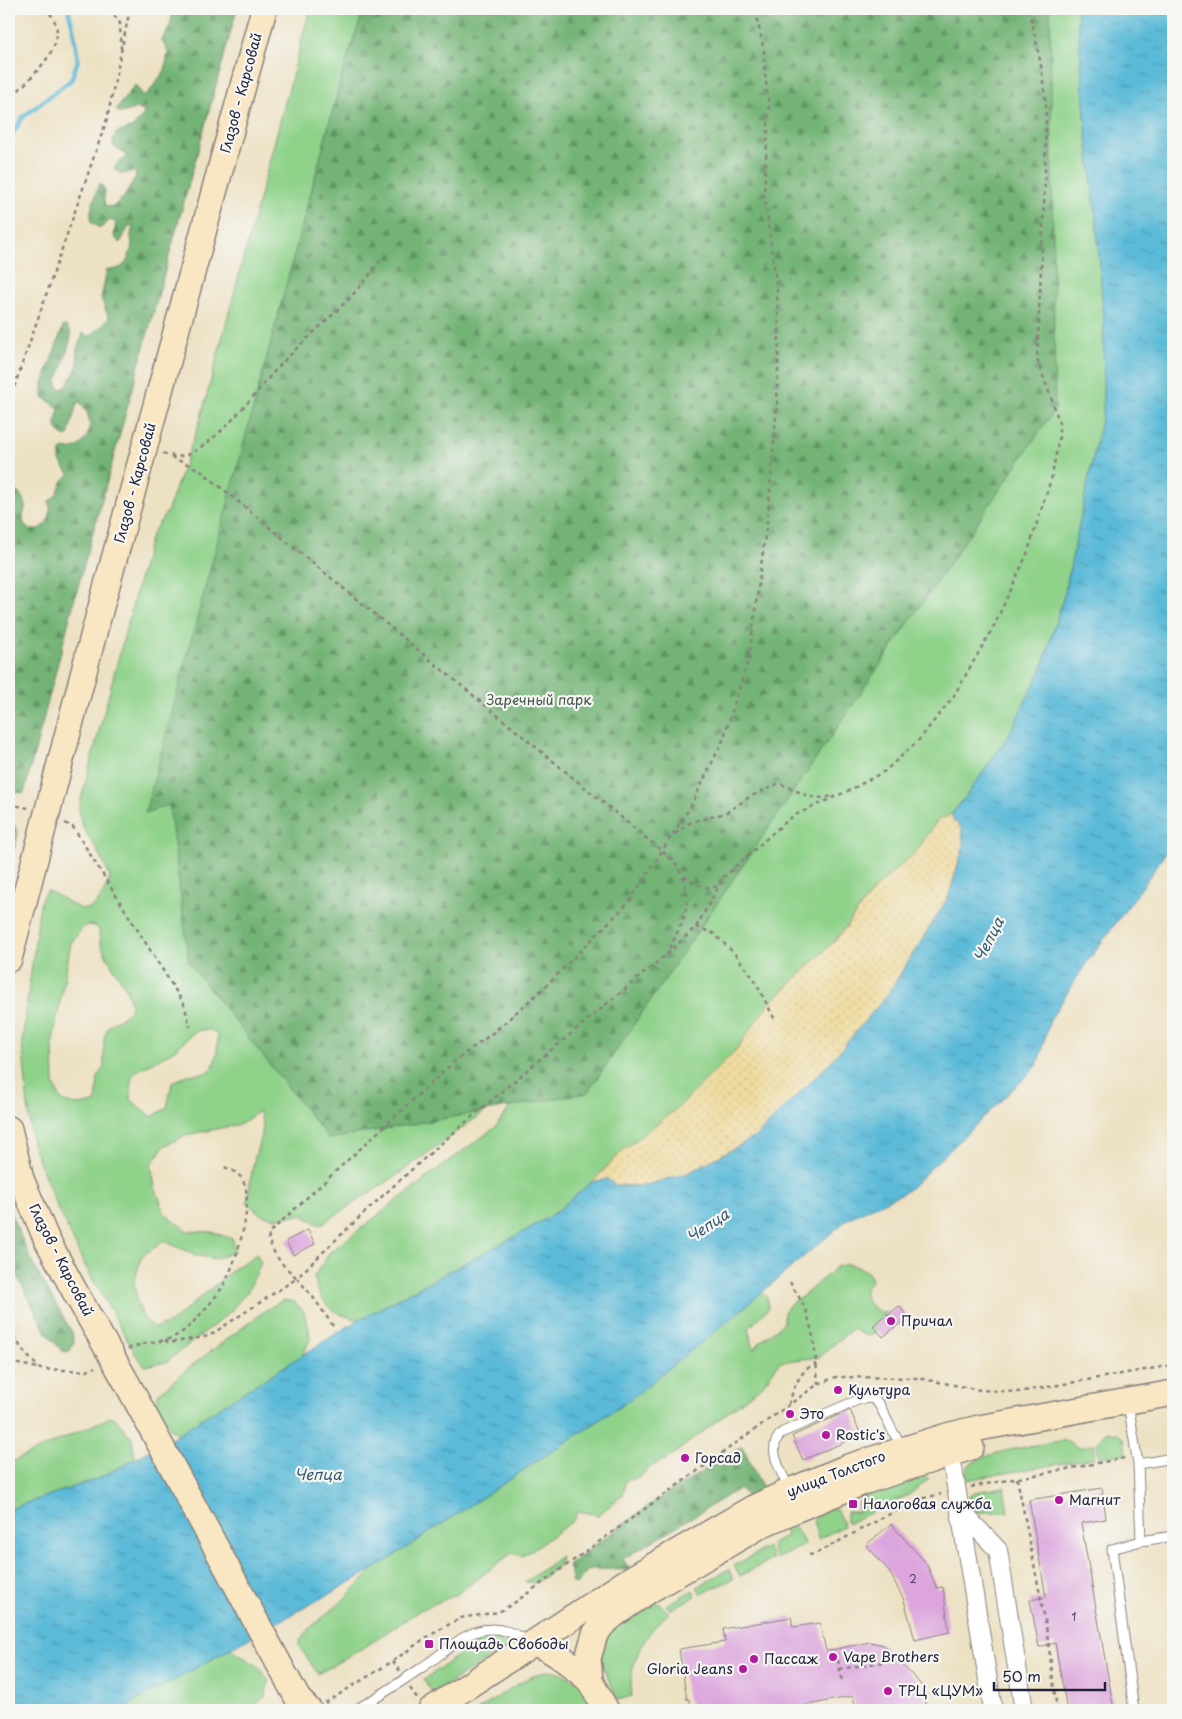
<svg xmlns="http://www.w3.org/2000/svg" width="1182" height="1719" font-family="'Playpen Sans',sans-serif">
	<defs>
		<pattern id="forest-firs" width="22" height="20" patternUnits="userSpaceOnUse" patternTransform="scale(1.25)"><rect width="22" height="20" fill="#73b476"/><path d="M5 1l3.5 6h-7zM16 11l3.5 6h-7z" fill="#5e9262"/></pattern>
		<pattern id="sand-dots" width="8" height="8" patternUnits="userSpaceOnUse" patternTransform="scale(1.25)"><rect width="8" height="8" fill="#eeda9e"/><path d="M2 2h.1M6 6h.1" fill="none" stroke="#ccbb89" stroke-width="1.8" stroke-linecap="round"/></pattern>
		<pattern id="water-ripples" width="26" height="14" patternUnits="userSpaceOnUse" patternTransform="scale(1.25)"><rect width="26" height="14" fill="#5abad8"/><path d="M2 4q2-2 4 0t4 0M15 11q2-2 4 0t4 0" fill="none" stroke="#4a97b0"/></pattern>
	</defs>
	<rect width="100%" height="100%" fill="#f6f6f2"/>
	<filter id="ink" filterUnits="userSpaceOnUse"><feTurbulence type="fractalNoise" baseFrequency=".02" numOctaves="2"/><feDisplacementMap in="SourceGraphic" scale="10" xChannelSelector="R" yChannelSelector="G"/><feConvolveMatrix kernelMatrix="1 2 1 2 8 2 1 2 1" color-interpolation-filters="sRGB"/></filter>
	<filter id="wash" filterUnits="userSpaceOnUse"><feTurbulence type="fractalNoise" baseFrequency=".0096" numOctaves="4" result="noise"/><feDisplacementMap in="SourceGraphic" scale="20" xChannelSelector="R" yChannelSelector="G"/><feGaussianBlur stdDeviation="1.12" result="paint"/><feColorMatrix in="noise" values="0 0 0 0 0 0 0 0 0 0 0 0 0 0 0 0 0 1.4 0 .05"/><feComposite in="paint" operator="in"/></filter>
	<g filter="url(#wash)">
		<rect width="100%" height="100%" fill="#ede1c3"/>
		<path fill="#8fd28a" stroke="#587a62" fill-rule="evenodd" d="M 310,9 L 1077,9 L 1086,127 L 1097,226 L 1104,324 L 1103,411 L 1065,592 L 1043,666 L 1008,737 L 967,795 L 952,814 L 938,820 L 915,853 L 877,886 L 835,941 L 768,1005 L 735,1051 L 679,1107 L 623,1150 L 592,1182 L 556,1212 L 525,1231 L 358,1320 C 330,1312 320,1305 314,1276 L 330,1252 L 446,1163 L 496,1127 L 530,1079 L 393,1178 L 320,1225 L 302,1215 L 275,1218 L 262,1215 L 254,1209 L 247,1202 L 253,1165 L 263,1127 L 259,1111 L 241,1124 L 186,1135 L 164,1146 L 151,1165 L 155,1187 L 165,1214 L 187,1231 L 212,1232 L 233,1239 L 234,1252 L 215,1259 L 195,1255 L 164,1241 L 142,1256 L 134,1281 L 137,1302 L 144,1319 L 154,1328 L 170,1323 L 235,1268 L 257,1254 L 261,1263 L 248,1291 L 228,1314 L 166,1362 L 145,1366 L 136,1355 L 85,1266 L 55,1202 L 32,1143 L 28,1106 L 22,1042 L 39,911 L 41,900 L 44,894 L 48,891 C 60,895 68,904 79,908 C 96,915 105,889 110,878 L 104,863 L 81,823 L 79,808 L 81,799 L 151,535 L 168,510 L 200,421 ZM 89,925 L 96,926 L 99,930 C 98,954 122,974 129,997 C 129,998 131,1004 131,1005 C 129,1019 117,1017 110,1025 C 101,1035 104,1055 104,1067 C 93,1079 100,1089 95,1103 L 75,1105 L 62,1101 L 54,1085 L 53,1040 L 71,943 L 83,927 ZM 200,1030 L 212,1030 L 218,1036 L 217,1053 L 213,1067 L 206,1073 L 187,1075 L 172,1083 L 167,1107 L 152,1117 L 131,1100 L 131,1079 L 135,1072 L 175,1050 L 193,1033 Z
			M 847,1264 C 857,1266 869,1269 872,1280 C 870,1283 865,1287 865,1291 C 863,1302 877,1313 887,1313 L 877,1330 L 869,1337 L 852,1329 L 819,1357 L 780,1362 L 762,1386 L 666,1460 C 650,1462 642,1481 626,1480 L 623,1495 L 598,1515 L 578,1511 L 573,1521 L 523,1556 L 512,1553 L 456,1595 L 422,1609 L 364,1647 L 318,1674 L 299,1646 L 300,1641 L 311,1627 L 337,1606 L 374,1569 L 628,1401 L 762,1292 L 767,1297 L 769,1308 L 749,1328 L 751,1343 L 755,1349 C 761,1338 775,1332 784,1322 L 784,1312 L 791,1303 L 803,1296 L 836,1267 Z
			M 283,1300 L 295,1302 L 304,1312 L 309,1329 L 310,1339 L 303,1355 L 179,1433 L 171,1430 L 157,1404 L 158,1394 L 190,1367 L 266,1310 Z
			M 113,1416 L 132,1438 L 135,1459 L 100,1478 L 9,1509 L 9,1463 Z
			M 1107,1432 L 1118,1434 L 1124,1439 L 1126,1454 L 1099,1457 C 1096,1443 1096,1442 1107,1432 Z
			M 1065,1440 L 1079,1448 L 1095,1444 L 1094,1458 L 966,1480 C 966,1476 966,1471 967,1468 C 975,1452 1046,1444 1065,1440 Z
			M 921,1474 L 929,1479 L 910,1494 L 849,1523 L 846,1521 L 846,1512 L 858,1512 C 858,1507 857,1504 860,1500 C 868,1486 905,1479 921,1474 Z
			M 1004,1487 L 1008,1512 L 972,1512 L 970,1508 L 969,1495 L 974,1492 Z
			M 827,1507 L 836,1508 L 844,1526 L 818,1539 L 813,1520 L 818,1510 Z
			M 788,1526 C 799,1528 800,1537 805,1545 L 776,1559 L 771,1545 L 786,1536 L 783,1527 Z
			M 767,1547 L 773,1559 L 740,1576 L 734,1566 Z
			M 561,1556 L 560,1565 L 536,1583 L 525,1582 Z
			M 729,1569 L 733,1579 L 701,1594 L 697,1587 Z
			M 693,1590 L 696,1596 L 670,1610 L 666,1605 Z
			M 651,1599 L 660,1604 L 669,1613 C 645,1633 627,1663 632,1696 L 618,1700 L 603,1667 L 601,1659 L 603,1649 L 610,1629 Z
			M 492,1635 L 505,1635 L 519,1640 L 432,1693 L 424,1680 L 480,1639 Z
			M 230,1649 L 258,1666 L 269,1681 L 265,1697 L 248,1710 L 120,1710 Z
			M 548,1671 C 575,1675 579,1682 595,1703 L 550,1710 L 478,1710 C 499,1697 525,1676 548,1671 Z"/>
		<path fill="url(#forest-firs)" stroke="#4a6b58" d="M 170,9 L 237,9 L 76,594 L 24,793 L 9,792 L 9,496 L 14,492 L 17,492 C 34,506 19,512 24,523 C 25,526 28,528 30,530 C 40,531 49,524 50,513 C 51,509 49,505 49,501 L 56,496 L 62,482 L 69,474 L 60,461 L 60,453 L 64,448 C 72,450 75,450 81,444 C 94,432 91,414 80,402 L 77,403 L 68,436 L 65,437 C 52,429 56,421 59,408 L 43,397 L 43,383 L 63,327 L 66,326 L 70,331 L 71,337 L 62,369 L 57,380 L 57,386 L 62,389 L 66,386 L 76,370 L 78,364 L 77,349 L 83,333 L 89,336 L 92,335 L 109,318 L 101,298 L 107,270 C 118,270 126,267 129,256 C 130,251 132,249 132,244 C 131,237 130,234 133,228 L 132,226 L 129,226 L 120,243 L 114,237 L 116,222 L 110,220 L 102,227 L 99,228 L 91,222 L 91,210 L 99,184 L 102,185 L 105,190 L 104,200 L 105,206 L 113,207 L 124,197 L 136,176 L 134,171 L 122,174 L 114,169 L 118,162 L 124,160 L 127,156 L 122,151 L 114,147 L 113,141 L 116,133 L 133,127 L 144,114 L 143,111 L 137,108 L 122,113 L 116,111 L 117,108 L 135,85 L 144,96 L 146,96 L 165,70 L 168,52 L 162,41 C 166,27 175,28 170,9 Z
			M 364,9 L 1050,9 L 1055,409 L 587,1093 L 329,1139 L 189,963 L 169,805 L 145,813 L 343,72 Z
			M 9,821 L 15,826 L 18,835 L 9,867 Z
			M 9,1209 L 33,1265 L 72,1332 L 74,1344 L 69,1352 L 62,1351 L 46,1332 L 9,1260 Z
			M 742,1446 L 763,1489 L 748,1498 L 740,1488 L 623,1559 L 630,1570 L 591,1569 L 587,1571 L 576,1584 L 571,1582 L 572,1578 L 568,1565 L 651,1504 Z"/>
		<path fill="url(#sand-dots)" stroke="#887e6c" d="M 952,814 L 953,820 L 961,827 L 964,845 L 948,898 L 888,994 L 832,1060 L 755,1137 L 688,1173 L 643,1186 L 614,1185 L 607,1179 L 592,1182 L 623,1150 L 679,1107 L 735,1051 L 768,1005 L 835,941 L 877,886 L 915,853 L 938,820 Z"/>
		<path fill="url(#water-ripples)" stroke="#3e6e8a" d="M 1077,9 L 1173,9 L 1173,841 L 1146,882 L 1087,962 L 1050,1020 L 1037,1066 L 907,1191 L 849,1218 L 733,1317 L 628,1401 L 374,1569 L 120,1710 L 9,1710 L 9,1509 L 100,1478 L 135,1459 L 179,1433 L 358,1320 L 525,1231 L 556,1212 L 592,1182 L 607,1179 L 617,1186 L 643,1186 L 688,1173 L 755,1137 L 832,1060 L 888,994 L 948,898 L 964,845 L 961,827 L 953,820 L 952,814 L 967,795 L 1008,737 L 1043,666 L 1065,592 L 1103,411 L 1104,324 L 1097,226 L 1086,127 Z"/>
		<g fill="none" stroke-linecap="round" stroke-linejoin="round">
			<path stroke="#5abad8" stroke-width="4.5" d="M 9,145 L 12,135 L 23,117 L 71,80 L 78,60 L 73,28 L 68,9"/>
		</g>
		<g id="blocks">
			<path fill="#dca5dd" d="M 308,1230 L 315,1244 L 293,1255 L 286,1241 Z
				M 899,1306 L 908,1317 L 883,1337 L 873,1326 L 887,1313 L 888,1315 Z
				M 850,1410 L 861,1435 L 803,1460 L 792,1436 Z
				M 1102,1488 L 1106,1519 L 1081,1523 L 1114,1710 L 1067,1710 L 1055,1643 L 1039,1647 L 1030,1600 L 1046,1597 L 1029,1500 Z
				M 891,1524 L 926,1563 L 937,1588 L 943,1587 L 949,1632 L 915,1640 L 904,1600 L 889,1571 L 866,1545 Z
				M 791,1617 L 793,1627 L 820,1623 L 826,1651 L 870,1642 L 884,1645 L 923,1687 L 927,1710 L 856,1710 L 853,1696 L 783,1710 L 692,1710 L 689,1699 L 687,1700 L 679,1649 L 725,1642 L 723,1629 Z"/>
		</g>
	</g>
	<g filter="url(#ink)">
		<use href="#blocks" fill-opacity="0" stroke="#88827f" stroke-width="1"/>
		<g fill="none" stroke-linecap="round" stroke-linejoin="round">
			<g stroke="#88827f" stroke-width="11">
				<path id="lane" d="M 1128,1403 L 1138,1464 L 1141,1541
					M 1138,1464 L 1173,1458
					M 789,1489 C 782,1472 764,1447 783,1432 L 860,1399 L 872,1398 L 879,1404 L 893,1432 L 904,1449
					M 355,1710 C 381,1696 405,1679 430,1662 C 447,1650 468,1629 490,1629 C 505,1628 518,1636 531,1642
					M 1134,1710 L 1112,1549 L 1141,1541 L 1173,1536"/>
			</g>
			<g stroke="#88827f" stroke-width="20">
				<path id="street" d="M 949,1444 L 993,1710
					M 960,1510 L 998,1550 L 1024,1710"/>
			</g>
			<g stroke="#88827f" stroke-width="28">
				<path id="secondary" d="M 9,959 L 95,629 L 264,9
					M 9,1129 L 21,1179 L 46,1238 L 74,1290 L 128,1385 L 298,1699 L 309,1710
					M 533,1643 C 557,1651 571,1665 590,1681
					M 431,1710 L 634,1577 L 753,1508 L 790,1491 L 848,1467 L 947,1436 L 979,1428 L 1173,1393
					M 606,1710 L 590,1681 L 588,1658 L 595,1634 L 604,1623 L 615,1614 L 648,1591 L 763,1524 L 797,1509 L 866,1481 L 971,1447"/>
			</g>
			<path stroke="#88827f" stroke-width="2.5" stroke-dasharray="4 4" stroke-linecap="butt" d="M 109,9 L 120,23 L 121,50
				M 9,103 L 13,96 C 29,79 66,48 55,22 C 53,18 50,13 47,9
				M 9,402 L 107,119 L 130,9
				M 163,453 C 173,458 185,457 195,451 C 231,429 255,391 284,361 C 317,327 355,299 381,259
				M 171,457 L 200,470 L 674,861 C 697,897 686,916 668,951
				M 9,804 L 28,808
				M 65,823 L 73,827 L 184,1004 L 190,1027
				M 675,834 L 691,822 L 726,813 L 748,798 L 779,783 L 810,797 L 823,798 L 833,796
				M 684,876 C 695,884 705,890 719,886
				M 696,927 L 713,933 L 734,953 L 754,979 L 775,1020
				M 790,1282 C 794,1290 800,1298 804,1306 C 814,1329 816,1359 818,1384
				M 333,1326 L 316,1301 L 297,1278 C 412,1162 541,1059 667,954 L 696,927 L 724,877 L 775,831 L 793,816 L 852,789 L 885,771 L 918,741 L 953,697 L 994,626 L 1027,554 L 1052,476 L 1059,437 L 1059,423 L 1055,409 L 1037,359 L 1045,180 L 1046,106 L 1041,65 L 1029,9
				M 9,1330 L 25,1353 L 40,1369 L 87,1371 L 95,1367
				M 165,1340 L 169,1343 L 209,1336 L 297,1278 C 281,1264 276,1258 268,1239 L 271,1231 L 456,1060 L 494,1032 L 545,987 L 629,902 L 691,806 L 723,740 L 749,658 L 768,513 L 777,405 L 779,331 L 777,290 L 764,193 L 769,107 L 764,65 L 764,51 L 755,9
				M 128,1349 C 144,1341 164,1344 179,1334 C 192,1326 213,1301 221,1289 C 235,1269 254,1205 244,1183 C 240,1173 232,1170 224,1167
				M 9,1362 L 38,1368
				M 789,1404 C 793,1390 800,1368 816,1364
				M 1017,1478 L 1046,1625 L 1057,1710
				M 971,1487 L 1125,1458
				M 809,1555 L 815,1554 L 916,1500 L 941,1494
				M 838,1660 L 842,1681
				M 393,1661 L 400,1671
				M 839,1669 L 883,1662
				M 410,1688 L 417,1698
				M 325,1703 L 393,1661 L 424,1639 L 460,1618 L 499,1612 L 514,1603 L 818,1384 L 836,1377 L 917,1378 L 980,1390 L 1018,1392 L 1173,1365"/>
			<use href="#lane" stroke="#fff" stroke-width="9"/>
			<use href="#street" stroke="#fff" stroke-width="18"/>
			<use href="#secondary" stroke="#f9e7c3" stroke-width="25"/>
		</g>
	</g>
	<g fill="#b5179e" stroke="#f6f6f2" stroke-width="2">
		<circle cx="891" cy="1321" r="5"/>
		<circle cx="838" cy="1390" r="5"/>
		<circle cx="790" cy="1414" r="5"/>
		<circle cx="826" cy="1435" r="5"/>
		<circle cx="685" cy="1458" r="5"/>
		<circle cx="1059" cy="1500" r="5"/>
		<rect x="848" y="1499" width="10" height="10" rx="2.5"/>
		<rect x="424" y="1639" width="10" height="10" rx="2.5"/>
		<circle cx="833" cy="1657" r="5"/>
		<circle cx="754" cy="1659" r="5"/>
		<circle cx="743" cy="1669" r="5"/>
		<circle cx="888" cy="1691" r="5"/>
	</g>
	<g text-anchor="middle" stroke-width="4.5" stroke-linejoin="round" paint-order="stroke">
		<g font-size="11" fill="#504364">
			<text x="913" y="1583">2</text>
			<text x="1074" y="1621">1</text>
		</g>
		<g font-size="14" fill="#22223b" stroke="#f6f6f2">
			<text transform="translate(241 93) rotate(-75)" y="5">Глазов - Карсовай</text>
			<text transform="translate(135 483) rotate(-75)" y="5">Глазов - Карсовай</text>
			<text transform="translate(61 1260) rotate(63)" y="5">Глазов - Карсовай</text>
			<text transform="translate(836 1474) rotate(-21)" y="5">улица Толстого</text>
		</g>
		<g font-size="14" fill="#435753" stroke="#f6f6f2">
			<text x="539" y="705">Заречный парк</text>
		</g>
		<g font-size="14" fill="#22223b" stroke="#f6f6f2" text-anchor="start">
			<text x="901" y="1326">Причал</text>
			<text x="848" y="1395">Культура</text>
			<text x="800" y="1419">Это</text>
			<text x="836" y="1440">Rostic's</text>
			<text x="695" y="1463">Горсад</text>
			<text x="1069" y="1505">Магнит</text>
			<text x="863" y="1509">Налоговая служба</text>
			<text x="439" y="1649">Площадь Свободы</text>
			<text x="843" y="1662">Vape Brothers</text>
			<text x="764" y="1664">Пассаж</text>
			<text x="733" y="1674" text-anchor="end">Gloria Jeans</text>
			<text x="898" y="1696">ТРЦ «ЦУМ»</text>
		</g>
		<g font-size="15" font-style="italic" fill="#365772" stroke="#f6f6f2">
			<text transform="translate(989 940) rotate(-63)" y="5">Чепца</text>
			<text transform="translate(708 1226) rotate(-34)" y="5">Чепца</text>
			<text x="318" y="1480">Чепца</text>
		</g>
	</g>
	<rect width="1182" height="1719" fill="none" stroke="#f6f6f2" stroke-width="30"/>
	<path d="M994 1682v8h111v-8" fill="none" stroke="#22223b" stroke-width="2.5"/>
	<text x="1002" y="1682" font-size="15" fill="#22223b" stroke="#f6f6f2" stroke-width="4" paint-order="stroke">50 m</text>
</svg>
